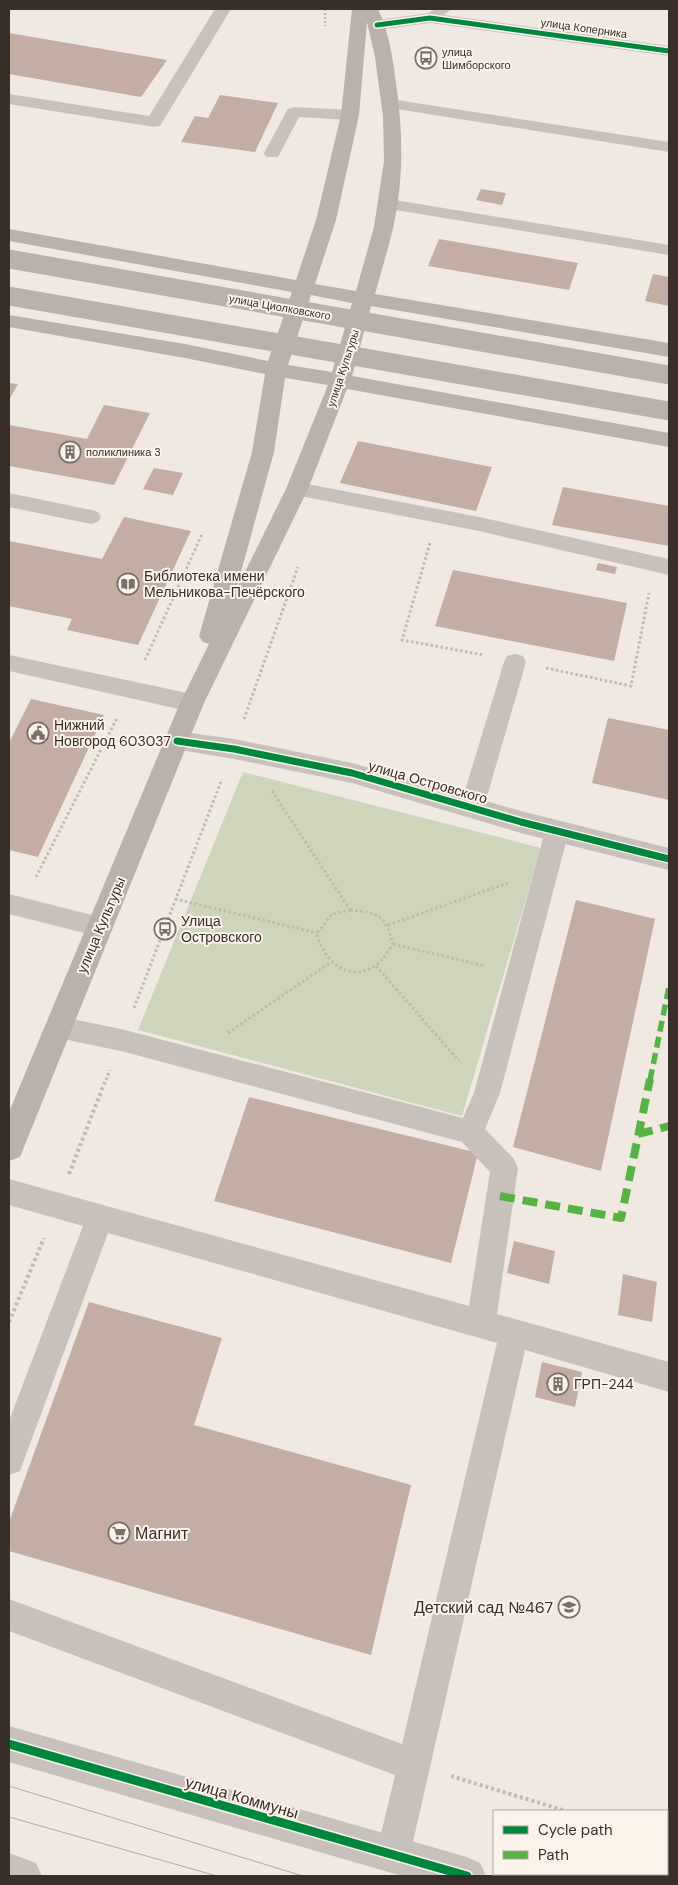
<svg xmlns="http://www.w3.org/2000/svg" width="678" height="1885" font-family="'DM Sans',sans-serif">
	<rect width="100%" height="100%" fill="#efe9e2"/>
	<path fill="#cfd5bb" d="M 243,772 L 541,848 L 462,1116 L 138,1030 Z"/>
	<path fill="#c4ada2" d="M 9,33 L 167,60 L 141,97 L 9,74 Z
		M 220,95 L 278,103 L 255,152 L 181,142 L 195,116 L 208,118 Z
		M 481,189 L 506,193 L 502,205 L 476,200 Z
		M 439,239 L 578,263 L 569,290 L 428,266 Z
		M 653,274 L 669,277 L 669,306 L 645,301 Z
		M 9,383 L 18,384 L 9,400 Z
		M 104,405 L 150,413 L 114,485 L 9,466 L 9,425 L 87,439 Z
		M 358,441 L 492,467 L 476,511 L 340,483 Z
		M 154,468 L 183,473 L 173,495 L 143,489 Z
		M 563,487 L 669,506 L 669,546 L 552,525 Z
		M 124,517 L 191,531 L 138,645 L 67,630 L 72,619 L 9,606 L 9,541 L 102,559 Z
		M 598,563 L 617,567 L 615,574 L 596,570 Z
		M 453,570 L 627,603 L 614,661 L 435,626 Z
		M 31,699 L 104,715 L 38,857 L 9,850 L 9,743 Z
		M 608,718 L 669,730 L 669,800 L 592,783 Z
		M 576,900 L 655,919 L 601,1171 L 513,1147 Z
		M 249,1097 L 478,1153 L 451,1263 L 214,1201 Z
		M 514,1241 L 555,1251 L 549,1284 L 507,1273 Z
		M 623,1274 L 657,1282 L 652,1322 L 618,1315 Z
		M 89,1302 L 222,1338 L 194,1425 L 411,1485 L 371,1655 L 9,1551 L 9,1522 Z
		M 542,1362 L 582,1372 L 575,1407 L 535,1397 Z"/>
	<g fill="none" stroke-linecap="round" stroke-linejoin="round">
		<path stroke="#c1bab3" stroke-width="2.5" stroke-dasharray="2 2" stroke-linecap="butt" d="M 325,9 L 325,26"/>
		<path stroke="#c1bab3" stroke-width="3" stroke-dasharray="2.5 2.5" stroke-linecap="butt" d="M 430,543 L 402,640 L 484,655
			M 145,660 L 203,532
			M 546,668 L 631,686 L 649,593
			M 244,719 L 298,567
			M 272,791 L 350,910
			M 36,877 L 117,718
			M 175,899 L 317,933
			M 350,910 C 378,912 386,916 393,944 C 388,951 383,960 376,965 C 349,985 322,959 317,933 L 332,914 Z
			M 388,925 L 508,883
			M 393,944 L 485,966
			M 376,966 L 459,1061
			M 134,1008 L 222,779
			M 228,1033 L 331,962
			M 106,1080 L 110,1070"/>
		<path stroke="#c1bab3" stroke-width="4" stroke-dasharray="3 3" stroke-linecap="butt" d="M 69,1174 L 106,1079
			M 9,1322 L 44,1238
			M 451,1776 L 566,1811
			M 667,1842 L 669,1843"/>
		<path fill="#c8c1bb" fill-rule="evenodd" d="M 215,9 L 231,9 L 160,126 L 154,127 L 9,104 L 9,94 L 149,116 Z
			M 434,9 L 452,9 L 435,21 L 425,21 L 422,18 Z
			M 390,99 L 669,142 L 669,152 L 384,107 L 382,104 L 384,101 Z
			M 294,107 L 350,110 L 356,112 L 358,115 L 356,118 L 350,120 L 299,117 L 278,157 L 266,157 L 264,153 L 286,112 L 288,109 Z
			M 389,199 L 669,245 L 669,255 L 383,208 L 380,204 L 383,200 Z
			M 297,482 L 479,517 L 669,559 L 669,575 L 479,531 L 290,494 L 287,489 L 290,484 Z
			M 9,493 L 91,510 L 98,512 L 101,517 L 98,522 L 91,524 L 9,507 Z
			M 515,654 L 523,656 L 526,662 L 484,807 L 480,814 L 472,816 L 464,814 L 460,807 L 504,662 L 507,656 Z
			M 9,655 L 192,694 L 200,697 L 203,703 L 200,709 L 192,712 L 9,671 Z
			M 557,821 L 565,824 L 569,831 L 500,1093 L 485,1129 L 514,1159 L 518,1168 L 497,1314 L 669,1362 L 669,1392 L 525,1350 L 410,1855 L 405,1867 L 393,1872 L 381,1867 L 376,1855 L 395,1775 L 9,1631 L 9,1599 L 402,1744 L 497,1343 L 108,1233 L 24,1460 L 20,1471 L 9,1475 L 9,1421 L 83,1226 L 9,1205 L 9,1179 L 469,1306 L 490,1172 L 462,1142 L 121,1051 L 58,1038 L 49,1035 L 45,1027 L 49,1019 L 58,1016 L 121,1029 L 463,1118 L 474,1093 L 545,831 L 549,824 Z
			M 9,894 L 100,917 L 109,920 L 112,927 L 109,934 L 100,937 L 9,914 Z"/>
		<path fill="#c8c1bb" fill-rule="evenodd" d="M 430,13 L 669,46 L 669,56 L 430,23 L 377,30 L 371,29 L 368,25 L 371,21 L 377,20 Z
			M 177,731 L 234,739 L 352,763 L 521,811 L 669,848 L 669,870 L 521,833 L 352,783 L 234,759 L 168,748 L 164,741 L 168,734 Z
			M 9,1726 L 467,1857 L 480,1863 L 486,1876 L 402,1876 L 9,1762 Z
			M 9,1853 L 36,1863 L 42,1876 L 9,1876 Z"/>
		<path fill="#b9b1ab" fill-rule="evenodd" d="M 352,9 L 378,9 C 389,33 393,58 396,83 C 403,131 404,180 393,228 C 388,250 381,272 375,294 L 669,343 L 669,357 L 371,306 L 352,376 L 669,433 L 669,447 L 347,389 L 308,489 L 204,703 L 24,1147 L 20,1157 L 9,1161 L 9,1112 L 180,703 L 209,644 L 203,642 L 199,636 L 252,452 L 265,374 L 185,358 L 9,327 L 9,315 L 185,344 L 268,361 L 292,292 L 9,241 L 9,229 L 296,280 L 316,220 L 341,115 ZM 367,22 L 375,57 L 383,117 L 384,161 L 374,227 L 356,291 L 315,284 L 336,220 L 359,115 ZM 311,295 L 352,303 L 332,372 L 288,365 ZM 285,378 L 328,385 L 286,489 L 236,590 L 274,452 Z"/>
		<path stroke="#b0aaa5" stroke-width="1" d="M 9,1786 L 303,1876
			M 9,1817 L 217,1876"/>
		<path stroke="#b9b1ab" stroke-width="19" d="M 9,259 L 669,375
			M 9,296 L 669,411"/>
		<path stroke="#56b245" stroke-width="5.5" stroke-dasharray="11 5.5" stroke-linecap="butt" d="M 650,1080 L 669,987"/>
		<path stroke="#56b245" stroke-width="8" stroke-dasharray="15 8" stroke-linecap="butt" d="M 638,1134 L 669,1126
			M 500,1196 L 621,1218 L 650,1079"/>
		<g stroke="#fbf3ea" stroke-width="8">
			<path id="cycleway-far2" d="M 377,25 L 430,18 L 669,51"/>
		</g>
		<g stroke="#fbf3ea" stroke-width="10">
			<path id="cycleway-far1" d="M 177,741 L 234,749 L 352,773 L 521,822 L 669,859"/>
		</g>
		<g stroke="#fbf3ea" stroke-width="12">
			<path id="cycleway" d="M 9,1744 L 467,1876"/>
		</g>
		<use href="#cycleway-far2" stroke="#00873e" stroke-width="5"/>
		<use href="#cycleway-far1" stroke="#00873e" stroke-width="7"/>
		<use href="#cycleway" stroke="#00873e" stroke-width="9"/>
	</g>
	<defs>
		<g id="bus-ring" transform="scale(1.125)"><circle r="9.5" fill="#fbf3ea" stroke="#796f69" stroke-width="1.5"/><path d="M-5-6H5V4H4V6H2V4H-2V6H-4V4H-5ZM-3.5-4V0h7V-4ZM-3.5 1.2v1.5H-2V1.2ZM2 1.2v1.5H3.5V1.2Z" fill="#796f69"/></g>
		<g id="building-ring" transform="scale(1.125)"><circle r="9.5" fill="#fbf3ea" stroke="#796f69" stroke-width="1.5"/><path d="M-4-6H4V6H1V3H-1V6H-4ZM-2.5-4.3h1.7v1.8h-1.7ZM.8-4.3h1.7v1.8H.8ZM-2.5-1h1.7V.8h-1.7ZM.8-1h1.7V.8H.8Z" fill="#796f69"/></g>
		<g id="library-ring" transform="scale(1.125)"><circle r="9.5" fill="#fbf3ea" stroke="#796f69" stroke-width="1.5"/><path d="M-6-4Q-3-5.5-.7-3.5V5Q-3 3-6 4ZM6-4Q3-5.5 .7-3.5V5Q3 3 6 4Z" fill="#796f69"/></g>
		<g id="civic-ring" transform="scale(1.125)"><circle r="9.5" fill="#fbf3ea" stroke="#796f69" stroke-width="1.5"/><path d="M-.6-6.5H3V-4.5H.6V-3L4-1V1h2V6H-6V1h2V-1L-.6-3ZM-1.2 2.5V6h2.4V2.5Z" fill="#796f69"/></g>
		<g id="supermarket-ring" transform="scale(1.125)"><circle r="9.5" fill="#fbf3ea" stroke="#796f69" stroke-width="1.5"/><path d="M-6-5.5h2.5l.6 2H6L4.5 2H-2.5L-4.4-4H-6ZM-1.5 3.2a1.3 1.3 0 1 0 .1 0ZM3 3.2a1.3 1.3 0 1 0 .1 0Z" fill="#796f69"/></g>
		<g id="school-ring" transform="scale(1.125)"><circle r="9.5" fill="#fbf3ea" stroke="#796f69" stroke-width="1.5"/><path d="M0-5L7-2L0 1L-7-2ZM-4 1L0 2.5L4 1V4Q0 6-4 4Z" fill="#796f69"/></g>
	</defs>
	<g fill-rule="evenodd">
		<use href="#bus-ring" x="426" y="58"/>
		<use href="#building-ring" x="70" y="452"/>
		<use href="#library-ring" x="128" y="584"/>
		<use href="#civic-ring" x="38" y="733"/>
		<use href="#bus-ring" x="165" y="929"/>
		<use href="#building-ring" x="558" y="1384"/>
		<use href="#supermarket-ring" x="119" y="1533"/>
		<use href="#school-ring" x="569" y="1607"/>
	</g>
	<g text-anchor="middle" stroke-width="4" stroke-linejoin="round" paint-order="stroke">
		<g font-size="11" fill="#392e28" stroke="#fbf3ea">
			<text transform="translate(584 28) rotate(8)" y="4">улица Коперника</text>
			<text transform="translate(280 307) rotate(10)" y="4">улица Циолковского</text>
			<text transform="translate(343 368) rotate(-72)" y="4">улица Культуры</text>
		</g>
		<g font-size="11" fill="#392e28" stroke="#fbf3ea" text-anchor="start">
			<text x="442" y="56">улица<tspan x="442" dy="13">Шимборского</tspan></text>
			<text x="86" y="456">поликлиника 3</text>
		</g>
		<g font-size="14" fill="#392e28" stroke="#fbf3ea" text-anchor="start">
			<text x="144" y="581">Библиотека имени<tspan x="144" dy="16">Мельникова-Печёрского</tspan></text>
			<text x="54" y="730">Нижний<tspan x="54" dy="16">Новгород 603037</tspan></text>
			<text x="181" y="926">Улица<tspan x="181" dy="16">Островского</tspan></text>
			<text x="574" y="1389">ГРП-244</text>
		</g>
		<g font-size="14" fill="#392e28" stroke="#fbf3ea">
			<text transform="translate(428 782) rotate(16)" y="5">улица Островского</text>
			<text transform="translate(101 925) rotate(-67)" y="5">улица Культуры</text>
		</g>
		<g font-size="16" fill="#392e28" stroke="#fbf3ea" text-anchor="start">
			<text x="135" y="1539">Магнит</text>
			<text x="553" y="1613" text-anchor="end">Детский сад №467</text>
		</g>
		<g font-size="16" fill="#392e28" stroke="#fbf3ea">
			<text transform="translate(242 1797) rotate(16)" y="6">улица Коммуны</text>
		</g>
	</g>
	<rect width="678" height="1885" fill="none" stroke="#392e28" stroke-width="20"/>
	<rect x="493" y="1810" width="175" height="65" fill="#fbf3ea" stroke="#ada49c"/>
	<rect x="503" y="1826" width="25" height="8" fill="#00873e" stroke="#ada49c"/>
	<text x="538" y="1835" font-size="15" fill="#392e28">Cycle path</text>
	<rect x="503" y="1851" width="25" height="8" fill="#56b245" stroke="#ada49c"/>
	<text x="538" y="1860" font-size="15" fill="#392e28">Path</text>
</svg>
